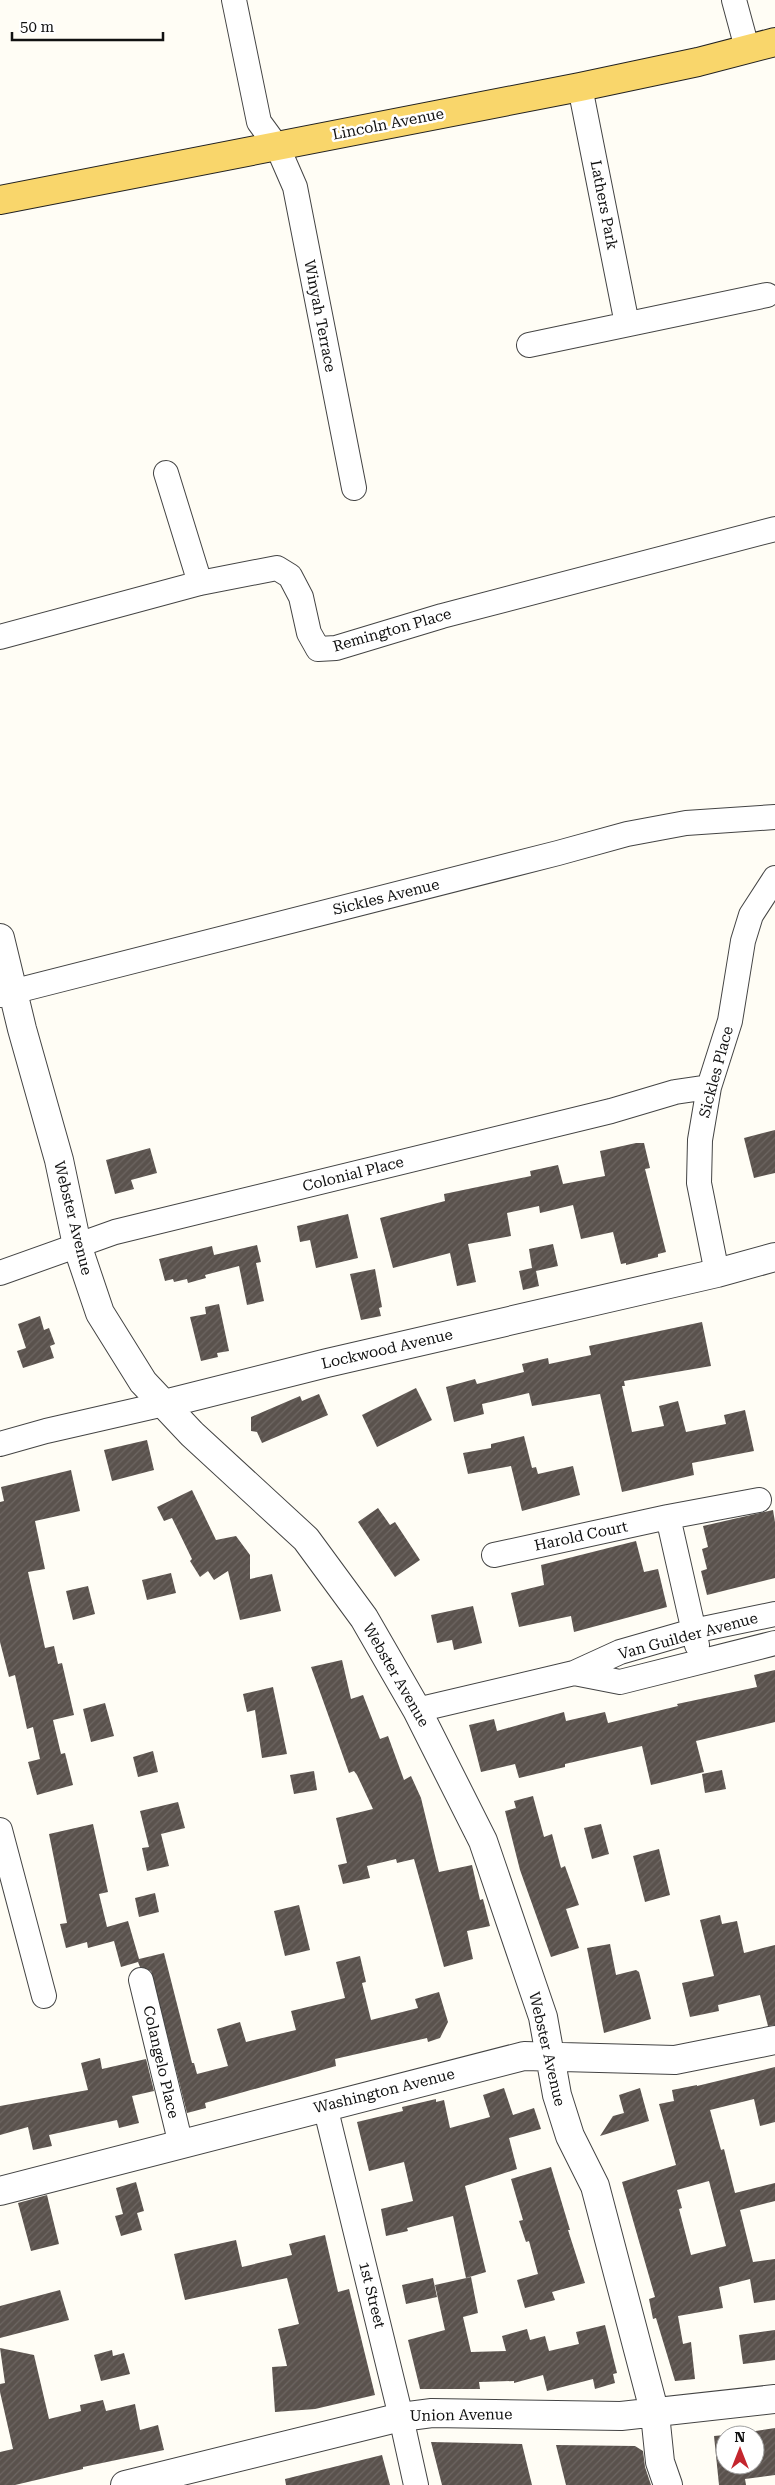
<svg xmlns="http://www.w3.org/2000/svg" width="775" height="2485" font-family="'Roboto Serif',serif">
	<defs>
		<pattern id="building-hatch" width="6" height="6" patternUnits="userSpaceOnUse" patternTransform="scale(1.25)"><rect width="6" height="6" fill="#5a524d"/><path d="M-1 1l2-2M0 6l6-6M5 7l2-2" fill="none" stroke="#6d6662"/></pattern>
	</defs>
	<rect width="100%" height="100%" fill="#fffdf5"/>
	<path fill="url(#building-hatch)" fill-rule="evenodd" d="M 775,1130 L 775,1173 L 754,1178 L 744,1138 Z
		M 636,1143 L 644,1143 L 650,1168 L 645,1169 L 666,1252 L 658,1254 L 658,1257 L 626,1265 L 626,1263 L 621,1264 L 613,1232 L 581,1239 L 573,1205 L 540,1213 L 539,1206 L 507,1213 L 511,1236 L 468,1244 L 476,1282 L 457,1286 L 450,1253 L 393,1268 L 380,1218 L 445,1201 L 444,1194 L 531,1176 L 530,1171 L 558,1165 L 563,1184 L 605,1176 L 600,1151 Z
		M 150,1148 L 157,1173 L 131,1180 L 134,1189 L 115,1194 L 106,1160 Z
		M 348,1214 L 358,1258 L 316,1268 L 310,1240 L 300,1242 L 297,1226 Z
		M 553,1244 L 558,1266 L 536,1271 L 539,1286 L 523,1290 L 519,1271 L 532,1268 L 529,1249 Z
		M 257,1245 L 261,1262 L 256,1263 L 264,1301 L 247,1305 L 239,1266 L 205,1275 L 206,1278 L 188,1283 L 187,1279 L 174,1282 L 173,1279 L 165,1281 L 159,1259 L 212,1246 L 214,1255 Z
		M 375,1269 L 382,1307 L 379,1308 L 381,1316 L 361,1320 L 350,1274 Z
		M 219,1304 L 229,1351 L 217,1353 L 218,1357 L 201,1361 L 190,1317 L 206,1314 L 205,1307 Z
		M 40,1316 L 44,1330 L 49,1328 L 55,1344 L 50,1346 L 54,1358 L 23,1368 L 17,1351 L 26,1348 L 18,1324 Z
		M 702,1322 L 711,1366 L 624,1381 L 625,1386 L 622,1386 L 632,1432 L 664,1426 L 659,1406 L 678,1401 L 686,1432 L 726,1424 L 724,1415 L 745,1410 L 754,1451 L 692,1463 L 694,1475 L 622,1492 L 600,1394 L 532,1406 L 529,1393 L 482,1404 L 484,1414 L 454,1422 L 446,1387 L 475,1379 L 477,1384 L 524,1372 L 522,1364 L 548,1358 L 549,1364 L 591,1355 L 589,1346 Z
		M 416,1388 L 432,1420 L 377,1447 L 362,1415 Z
		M 319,1394 L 328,1415 L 262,1443 L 257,1432 L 251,1431 L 251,1417 L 300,1396 L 302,1401 Z
		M 524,1436 L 532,1468 L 536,1467 L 538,1474 L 573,1466 L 580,1495 L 522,1511 L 511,1466 L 468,1474 L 463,1453 L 491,1448 L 491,1444 Z
		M 147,1440 L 154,1470 L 112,1481 L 104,1450 Z
		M 71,1470 L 80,1511 L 35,1521 L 45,1569 L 28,1572 L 45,1648 L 54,1646 L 58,1664 L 62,1663 L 74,1715 L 53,1720 L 61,1754 L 65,1753 L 73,1785 L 37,1795 L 28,1762 L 40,1759 L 33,1727 L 27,1729 L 15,1675 L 9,1677 L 0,1642 L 0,1502 L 4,1501 L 1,1487 Z
		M 192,1490 L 216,1540 L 236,1536 L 250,1555 L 250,1579 L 272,1574 L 281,1611 L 240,1620 L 228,1571 L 214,1580 L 208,1571 L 200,1577 L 190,1561 L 192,1559 L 172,1518 L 164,1521 L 157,1507 Z
		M 378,1508 L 390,1525 L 395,1522 L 420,1560 L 395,1577 L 358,1522 Z
		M 773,1510 L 775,1522 L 775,1578 L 707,1595 L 701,1571 L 707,1569 L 702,1549 L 708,1547 L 703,1526 Z
		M 636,1541 L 644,1572 L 658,1569 L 667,1607 L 574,1632 L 571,1616 L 519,1627 L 511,1593 L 544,1585 L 541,1565 Z
		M 171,1573 L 176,1593 L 147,1600 L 142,1580 Z
		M 88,1586 L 95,1614 L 73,1620 L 66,1591 Z
		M 473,1606 L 482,1643 L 454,1650 L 452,1640 L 437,1643 L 431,1615 Z
		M 342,1660 L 351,1699 L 363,1695 L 380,1739 L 388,1736 L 404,1780 L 411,1776 L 421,1798 L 439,1872 L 472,1865 L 480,1900 L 483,1899 L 490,1926 L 467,1931 L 473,1959 L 444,1967 L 414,1859 L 397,1863 L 396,1859 L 367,1866 L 370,1878 L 343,1884 L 338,1865 L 347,1863 L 336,1818 L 373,1809 L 357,1775 L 354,1771 L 349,1773 L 311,1667 Z
		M 775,1670 L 775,1722 L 696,1741 L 704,1772 L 651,1785 L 642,1746 L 565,1764 L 565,1767 L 519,1778 L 515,1764 L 481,1772 L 469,1725 L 494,1719 L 497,1731 L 564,1712 L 566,1721 L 605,1712 L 608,1723 L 678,1706 L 677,1704 L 757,1687 L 754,1675 Z
		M 273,1687 L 287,1754 L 262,1758 L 255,1710 L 247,1712 L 243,1694 Z
		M 105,1703 L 114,1736 L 91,1742 L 83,1709 Z
		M 153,1751 L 158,1772 L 138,1777 L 133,1757 Z
		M 722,1770 L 726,1789 L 705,1793 L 702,1774 Z
		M 314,1771 L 317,1790 L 294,1794 L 290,1775 Z
		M 533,1796 L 544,1837 L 552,1834 L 561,1868 L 565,1866 L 579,1905 L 566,1909 L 579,1948 L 551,1957 L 520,1870 L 505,1811 L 516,1808 L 514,1801 Z
		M 178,1802 L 185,1828 L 161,1834 L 169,1866 L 147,1871 L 142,1848 L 149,1847 L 140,1811 Z
		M 93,1824 L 108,1892 L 99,1894 L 107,1927 L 128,1921 L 139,1959 L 164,1953 L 192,2063 L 194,2063 L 197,2074 L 228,2066 L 217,2029 L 240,2022 L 246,2042 L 296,2030 L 291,2011 L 345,1998 L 336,1962 L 360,1956 L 366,1982 L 362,1983 L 371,2020 L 418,2008 L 415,1999 L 439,1992 L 448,2022 L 440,2038 L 428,2042 L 427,2038 L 335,2059 L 336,2066 L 205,2103 L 206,2108 L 187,2113 L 151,1971 L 140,1967 L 138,1962 L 121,1967 L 114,1941 L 88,1948 L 87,1942 L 66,1948 L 60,1924 L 67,1923 L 49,1834 Z
		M 601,1824 L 609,1854 L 592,1859 L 584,1828 Z
		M 659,1849 L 670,1895 L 645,1902 L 633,1856 Z
		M 155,1893 L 159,1912 L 139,1917 L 135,1898 Z
		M 299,1905 L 310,1950 L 285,1956 L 274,1911 Z
		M 720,1915 L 722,1924 L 737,1921 L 744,1953 L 775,1945 L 775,2025 L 768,2026 L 760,1995 L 718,2005 L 719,2011 L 690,2017 L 682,1983 L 714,1976 L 700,1920 Z
		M 610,1944 L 616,1975 L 636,1970 L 639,1972 L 651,2019 L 604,2033 L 587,1948 Z
		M 100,2058 L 102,2069 L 146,2059 L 154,2091 L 132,2096 L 139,2123 L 119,2128 L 117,2120 L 49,2135 L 52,2146 L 33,2150 L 28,2127 L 0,2135 L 0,2106 L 88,2090 L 81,2063 Z
		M 775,2067 L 775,2122 L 760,2126 L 754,2099 L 710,2110 L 721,2150 L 724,2149 L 735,2193 L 775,2183 L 775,2201 L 740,2210 L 753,2262 L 775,2259 L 775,2300 L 754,2303 L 750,2279 L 719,2287 L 723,2308 L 678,2316 L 683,2344 L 691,2342 L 695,2379 L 675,2381 L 656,2318 L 653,2319 L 649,2299 L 655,2297 L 622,2182 L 676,2165 L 659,2104 L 674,2101 L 672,2090 L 697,2085 L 697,2086 ZM 709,2181 L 726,2246 L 691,2255 L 679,2209 L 682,2208 L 677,2190 Z
		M 504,2088 L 513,2115 L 534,2108 L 541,2129 L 509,2138 L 517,2169 L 465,2186 L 486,2272 L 466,2278 L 453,2216 L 407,2228 L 408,2231 L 386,2236 L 381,2209 L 413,2201 L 404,2162 L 369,2171 L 357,2122 L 403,2111 L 402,2107 L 436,2099 L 436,2102 L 444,2100 L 450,2128 L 490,2117 L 483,2095 Z
		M 640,2088 L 649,2121 L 600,2136 L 613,2116 L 624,2113 L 619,2095 Z
		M 551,2167 L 570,2230 L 568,2230 L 585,2283 L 552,2292 L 555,2300 L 525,2308 L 517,2280 L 538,2274 L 529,2241 L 526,2242 L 519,2221 L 523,2220 L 511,2179 Z
		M 136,2182 L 144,2211 L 137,2213 L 142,2230 L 121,2236 L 115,2216 L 123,2214 L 116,2188 Z
		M 47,2195 L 59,2244 L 31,2251 L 18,2203 Z
		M 325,2235 L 338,2292 L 349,2289 L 375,2395 L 315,2409 L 275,2412 L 272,2367 L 287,2366 L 278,2329 L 299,2324 L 287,2278 L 185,2300 L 174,2254 L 236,2240 L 242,2267 L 292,2255 L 289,2244 Z
		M 471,2277 L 478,2313 L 463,2317 L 471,2352 L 506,2351 L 502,2336 L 527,2329 L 530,2340 L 545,2336 L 549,2351 L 579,2344 L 576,2332 L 605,2325 L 617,2373 L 613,2374 L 615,2383 L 595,2389 L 593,2379 L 547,2391 L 543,2375 L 514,2383 L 514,2381 L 479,2382 L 480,2389 L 420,2389 L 408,2340 L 445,2330 L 435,2285 Z
		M 433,2278 L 437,2297 L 406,2304 L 402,2285 Z
		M 60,2290 L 69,2320 L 0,2338 L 0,2306 Z
		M 775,2330 L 775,2360 L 743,2364 L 739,2335 Z
		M 0,2348 L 34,2355 L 49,2419 L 81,2411 L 80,2405 L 103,2400 L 106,2411 L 135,2404 L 140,2430 L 158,2425 L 164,2450 L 83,2467 L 83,2469 L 15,2485 L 0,2485 L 0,2452 L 13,2449 L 0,2392 L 0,2384 L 5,2383 Z
		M 112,2350 L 113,2356 L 124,2353 L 130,2374 L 101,2381 L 94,2355 Z
		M 775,2428 L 775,2475 L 745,2479 L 746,2485 L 719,2485 L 714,2436 L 725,2435 L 725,2465 L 755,2465 L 755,2435 L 728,2435 Z
		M 431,2442 L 522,2444 L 532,2485 L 442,2485 Z
		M 556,2445 L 635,2446 L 643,2451 L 645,2467 L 651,2485 L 566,2485 Z
		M 382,2455 L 390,2485 L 286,2485 L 285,2479 Z"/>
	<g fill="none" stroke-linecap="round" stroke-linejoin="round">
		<g stroke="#444" stroke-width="26">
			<path id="minor" d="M 234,0 L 259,122 L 278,148 L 295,187 L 354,488
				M 734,0 L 747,48
				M 580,87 L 627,324
				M 529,345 L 767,295
				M 166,473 L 200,583
				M 0,637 L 200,583 L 277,568 L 290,576 L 301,597 L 309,633 L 318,649 L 336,648 L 442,616 L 775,529
				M 0,995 L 558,853 L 627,834 L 686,823 L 775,817
				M 0,1273 L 115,1232 L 611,1111 L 675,1092 L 709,1087
				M 717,1273 L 699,1183 L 700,1140 L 709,1087 L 730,1021 L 743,941 L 751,915 L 775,878
				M 0,1444 L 46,1431 L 164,1404
				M 668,1517 L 697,1645
				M 494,1555 L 668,1517 L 759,1500
				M 574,1673 L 620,1682 L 775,1643
				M 417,1710 L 574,1673 L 620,1652 L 693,1631 L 775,1614
				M 0,1830 L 44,1996
				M 141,1980 L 181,2145
				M 325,2106 L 401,2417 L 416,2485"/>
		</g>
		<g stroke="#444" stroke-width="30">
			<path id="tertiary" d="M 0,938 L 22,1029 L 59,1160 L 77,1245 L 100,1313 L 143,1382 L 192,1434 L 306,1539 L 364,1618 L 417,1710 L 483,1841 L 543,2017 L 557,2095 L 570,2136 L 595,2186 L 655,2414 L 660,2462 L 668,2485
				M 164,1404 L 327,1363 L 717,1273 L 775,1257
				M 0,2191 L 524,2056 L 675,2060 L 775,2040
				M 125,2485 L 401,2417 L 432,2413 L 621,2416 L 775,2399"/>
		</g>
		<g stroke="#222" stroke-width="30">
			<path id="primary" d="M 0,200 L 580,87 L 698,62 L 775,42"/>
		</g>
		<use href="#minor" stroke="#fff" stroke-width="24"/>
		<use href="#tertiary" stroke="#fff" stroke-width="28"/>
		<use href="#primary" stroke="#f9d66b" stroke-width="28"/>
	</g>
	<g text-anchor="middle" stroke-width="5" stroke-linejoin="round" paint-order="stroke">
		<g font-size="15" fill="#111" stroke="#fff">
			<text transform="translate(388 124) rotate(-11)" y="5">Lincoln Avenue</text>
			<text transform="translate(604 205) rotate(79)" y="5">Lathers Park</text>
			<text transform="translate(320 316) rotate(79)" y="5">Winyah Terrace</text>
			<text transform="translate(392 630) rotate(-16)" y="5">Remington Place</text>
			<text transform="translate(386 897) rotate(-14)" y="5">Sickles Avenue</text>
			<text transform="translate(716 1072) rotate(-75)" y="5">Sickles Place</text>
			<text transform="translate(353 1174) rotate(-14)" y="5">Colonial Place</text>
			<text transform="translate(73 1218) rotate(76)" y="5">Webster Avenue</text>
			<text transform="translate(387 1349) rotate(-13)" y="5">Lockwood Avenue</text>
			<text transform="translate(581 1536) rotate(-12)" y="5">Harold Court</text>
			<text transform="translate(688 1636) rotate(-15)" y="5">Van Guilder Avenue</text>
			<text transform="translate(396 1675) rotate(60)" y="5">Webster Avenue</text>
			<text transform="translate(547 2049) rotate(77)" y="5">Webster Avenue</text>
			<text transform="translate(161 2062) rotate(77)" y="5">Colangelo Place</text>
			<text transform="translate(384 2091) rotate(-14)" y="5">Washington Avenue</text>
			<text transform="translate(372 2295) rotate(76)" y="5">1st Street</text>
			<text transform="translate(461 2415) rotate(-1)" y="5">Union Avenue</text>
		</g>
	</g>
	<g transform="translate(740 2450)"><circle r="24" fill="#ffffff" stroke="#a0a0a0"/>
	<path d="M0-4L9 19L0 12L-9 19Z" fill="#c4262e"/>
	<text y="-8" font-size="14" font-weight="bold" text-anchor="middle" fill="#111111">N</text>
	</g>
	<path d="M12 32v8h151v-8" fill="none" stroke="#111111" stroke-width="2.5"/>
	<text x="20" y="32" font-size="15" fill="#111111" stroke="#ffffff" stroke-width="4" paint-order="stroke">50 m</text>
</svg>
